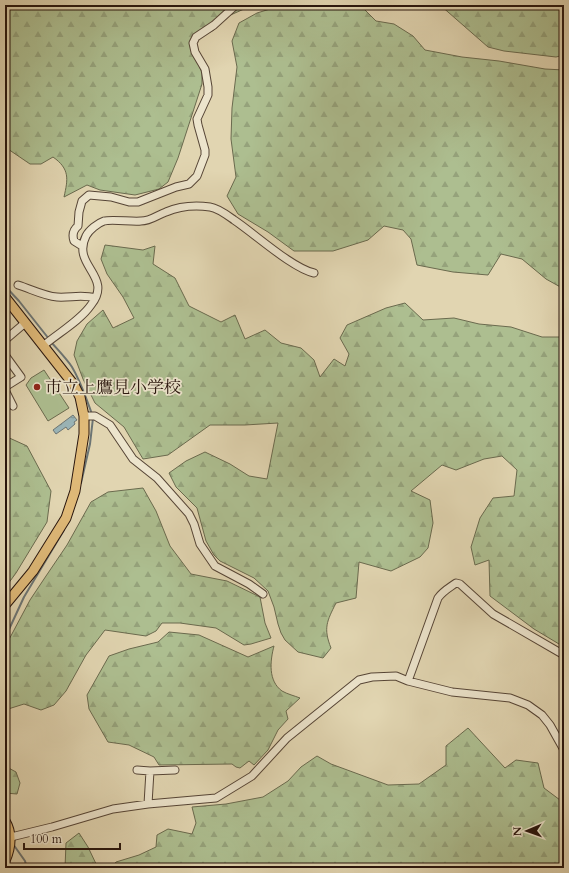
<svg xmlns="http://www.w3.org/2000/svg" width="569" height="873" font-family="Cardo,'Noto Serif JP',serif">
	<defs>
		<pattern id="forest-firs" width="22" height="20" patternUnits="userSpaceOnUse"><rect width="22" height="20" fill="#adbe90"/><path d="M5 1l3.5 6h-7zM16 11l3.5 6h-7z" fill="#95a27b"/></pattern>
		<pattern id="water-ripples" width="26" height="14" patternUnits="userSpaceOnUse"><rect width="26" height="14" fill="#9ab5b8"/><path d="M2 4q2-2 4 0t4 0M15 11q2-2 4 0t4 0" fill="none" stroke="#7e9294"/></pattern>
	</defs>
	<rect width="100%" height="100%" fill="#e1d5b1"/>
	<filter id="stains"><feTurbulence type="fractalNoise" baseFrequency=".005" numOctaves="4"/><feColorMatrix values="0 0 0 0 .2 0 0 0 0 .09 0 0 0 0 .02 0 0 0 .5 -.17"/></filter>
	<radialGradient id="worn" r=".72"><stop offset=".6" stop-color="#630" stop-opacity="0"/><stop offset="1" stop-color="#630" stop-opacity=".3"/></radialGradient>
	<path fill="url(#forest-firs)" stroke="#6a6a4e" d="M 5,5 L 253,5 L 226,17 L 214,30 L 194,40 L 196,58 L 202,73 L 202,84 L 178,158 L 168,182 L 159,189 L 135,195 L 100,190 L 87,185 L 64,197 C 68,179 70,169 53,157 L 41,164 L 30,164 L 5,147 L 5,133 L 7,129 L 5,125 Z
		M 283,5 L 360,5 L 376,21 L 394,24 L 413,36 L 425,50 L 462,57 L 499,61 L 545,69 L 564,70 L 564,289 L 546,279 L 522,259 L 501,254 L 488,275 L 453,272 L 417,265 L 411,239 L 403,230 L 384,226 L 368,240 L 333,251 L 294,251 L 268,232 L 238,214 L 227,196 L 236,177 L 231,139 L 232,108 L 237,67 L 232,41 L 239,23 L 257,13 Z
		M 440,5 L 564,5 L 564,55 L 556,57 L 504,51 L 488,47 Z
		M 105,245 L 143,250 L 155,246 L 153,264 L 175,278 L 189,306 L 221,322 L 235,315 L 245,339 L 265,330 L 281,343 L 301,348 L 314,360 L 320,377 L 334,359 L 345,366 L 349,354 L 340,338 L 347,325 L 386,308 L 405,303 L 423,320 L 454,318 L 479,324 L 511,327 L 542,337 L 564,337 L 564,647 L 534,629 L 490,596 L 489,560 L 475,565 L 471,547 L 480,518 L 493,498 L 514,496 L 517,470 L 502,456 L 484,459 L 456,470 L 442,465 L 411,491 L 430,500 L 433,523 L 428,548 L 420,557 L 391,571 L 359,562 L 356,598 L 336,603 C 327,621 323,628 331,648 L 323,658 L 298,652 L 285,640 L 281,633 L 278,624 L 274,607 L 268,591 L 254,578 L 220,561 L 214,555 L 206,541 L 197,508 L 176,487 L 169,473 L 186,461 L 205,452 L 230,464 L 249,476 L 267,479 L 278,423 L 245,425 L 210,425 L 168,455 L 143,459 L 124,427 L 95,403 L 83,379 L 74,355 L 77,341 L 87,324 L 103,310 L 113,328 L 134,318 L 123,297 L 107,274 L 101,259 Z
		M 5,436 L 27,446 L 51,491 L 47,522 L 16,573 L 5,588 Z
		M 143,488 L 156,511 L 170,546 L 191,574 L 227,581 L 260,597 L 265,623 L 271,638 L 251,644 L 244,645 L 216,628 L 180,623 L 162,623 L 156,631 L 146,636 L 105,630 L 86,655 L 66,691 L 54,705 L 41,710 L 24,704 L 5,710 L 5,647 L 30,600 L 46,576 L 67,545 L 91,502 L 108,492 Z
		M 169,632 L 199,635 L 248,657 L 274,646 C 270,661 268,681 282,691 C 287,694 295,696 300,698 L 286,711 L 288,719 L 278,730 L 268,750 L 254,765 L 249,761 L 240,768 L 236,767 L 232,764 L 159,765 L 154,757 L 129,745 L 108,742 L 89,709 L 87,695 L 100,672 L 109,656 L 129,649 L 158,642 Z
		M 468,728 L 505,768 L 516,760 L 538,763 L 544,788 L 564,803 L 564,868 L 111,868 L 116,862 L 139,855 L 156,847 L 157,835 L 168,829 L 192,834 L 196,823 L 192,807 L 226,804 L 263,797 L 288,781 L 301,767 L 317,756 L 331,764 L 388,785 L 419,784 L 446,765 L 446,746 Z
		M 5,766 L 16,772 L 20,783 L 17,794 L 5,793 Z
		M 79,833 L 88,847 L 98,868 L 65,868 L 66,843 Z"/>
	<path fill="#adbe90" stroke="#6a6a4e" d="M 44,370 L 69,408 L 48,421 L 26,385 L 31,378 Z"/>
	<path fill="url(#water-ripples)" stroke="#6c7574" d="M 73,415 L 77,420 L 74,422 L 75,424 L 68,430 L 66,427 L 56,434 L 53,430 Z"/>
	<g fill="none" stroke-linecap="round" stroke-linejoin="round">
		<path stroke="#6c7574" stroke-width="2" d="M 5,286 L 19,301 L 49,339
			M 51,342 C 58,350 66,358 72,367 C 81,382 86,398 92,414
			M 81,483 L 90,444 L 93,418
			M 5,638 L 24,597 L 64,530
			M 13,844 L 25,861 L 27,868"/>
		<g stroke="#564536" stroke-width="9">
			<path id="minor" d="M 82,246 L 74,241 C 72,235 73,230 78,226 L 79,212 L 82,201 L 89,195 L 111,197 L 129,202 L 138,202 L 176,187 L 189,184 L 197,176 L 205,155 L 205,150 L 198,125 L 197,119 L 208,95 L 208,87 L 205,69 L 195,52 L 193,43 L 196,37 L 214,25 L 236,5
				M 18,285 C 31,289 44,296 57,297 C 70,298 82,294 95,298
				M 5,340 L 25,323
				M 43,346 C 58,333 80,321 91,305 C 114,276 71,266 86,236 C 89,230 98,223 104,221 C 112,219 132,222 141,221 C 151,221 157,215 166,212 C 180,206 195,205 210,207 C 218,208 227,215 234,220 C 255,234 292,268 314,273
				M 5,355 L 21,377 L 5,387
				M 5,390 L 13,406
				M 84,416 L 95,416 L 110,425 L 133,459 L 157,478 L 189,514 L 194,524 L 200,544 L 215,566 L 249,584 L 263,594
				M 408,681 L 438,598 C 443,591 449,588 456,583 L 460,584 L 493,614 L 564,655
				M 137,770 L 150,771 L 175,770
				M 148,804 L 150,771
				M 11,837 L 52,827 L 113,809 L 148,804 L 216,798 L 252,776 L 287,738 L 359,680 L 372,677 L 396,676 L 408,681 L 452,692 L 510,698 L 528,705 L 542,715 L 550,725 L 564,750"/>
		</g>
		<g stroke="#28150d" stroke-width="11">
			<path id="major" d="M 5,297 L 74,385 L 80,397 L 84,416 L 84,434 L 75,491 L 66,518 L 33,571 L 5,605
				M 5,821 C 13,834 11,847 5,861"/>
		</g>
		<use href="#minor" stroke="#ece4cc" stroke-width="7"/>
		<use href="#major" stroke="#e0ba78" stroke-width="9"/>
	</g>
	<circle fill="#8f2418" stroke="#ece4cc" stroke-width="1.5" cx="37" cy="387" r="4"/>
	<g text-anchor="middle" stroke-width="3.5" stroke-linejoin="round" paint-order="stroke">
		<g font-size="17" fill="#28150d" stroke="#ece4cc" text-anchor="start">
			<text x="45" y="393">市立上鷹見小学校</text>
		</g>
	</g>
	<rect width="569" height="873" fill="none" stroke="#e1d5b1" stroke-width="20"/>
	<rect x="6" y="6" width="557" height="861" fill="none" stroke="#28150d" stroke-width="2"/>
	<rect x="10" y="10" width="549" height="853" fill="none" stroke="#28150d"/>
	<g transform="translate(527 831) rotate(268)" stroke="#ece4cc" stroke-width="3" paint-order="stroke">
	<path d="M0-3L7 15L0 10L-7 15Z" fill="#28150d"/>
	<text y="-6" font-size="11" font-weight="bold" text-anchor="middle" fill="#28150d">N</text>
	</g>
	<path d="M24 843v6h96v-6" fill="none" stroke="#28150d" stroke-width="2"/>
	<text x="30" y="843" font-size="12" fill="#28150d" stroke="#ece4cc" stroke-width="3" paint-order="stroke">100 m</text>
	<rect width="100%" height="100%" filter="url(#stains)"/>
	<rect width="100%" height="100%" fill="url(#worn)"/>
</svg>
